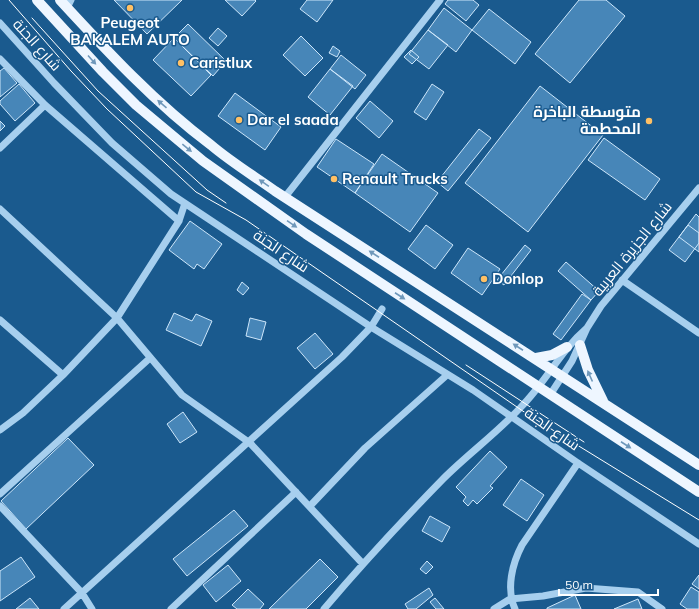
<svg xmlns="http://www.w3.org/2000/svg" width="699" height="609" font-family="Mulish,Cairo,sans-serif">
	<rect width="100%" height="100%" fill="#1a5a8e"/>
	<path fill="#4786b8" stroke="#cde6fa" d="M 114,0 L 182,0 L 147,34 Z
		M 225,0 L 255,0 L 256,1 L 242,16 Z
		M 307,0 L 333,0 L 317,22 L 300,9 Z
		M 448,0 L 473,0 L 479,5 L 466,21 L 445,4 Z
		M 579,0 L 606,0 L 625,16 L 570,83 L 535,54 Z
		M 444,8 L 472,30 L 456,52 L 428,30 Z
		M 489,9 L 531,42 L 515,64 L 472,30 Z
		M 188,24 L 226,61 L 213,76 L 174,38 Z
		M 218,28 L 227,36 L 218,46 L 209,38 Z
		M 428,30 L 448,45 L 429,69 L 409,54 Z
		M 301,36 L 323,58 L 305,76 L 283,55 Z
		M 174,38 L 211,75 L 191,96 L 153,60 Z
		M 333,46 L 340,51 L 337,57 L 329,53 Z
		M 411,50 L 419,57 L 412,64 L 404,57 Z
		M 341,55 L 366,75 L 355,89 L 330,69 Z
		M 4,68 L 17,83 L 0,97 L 0,71 Z
		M 330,69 L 353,86 L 330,115 L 308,97 Z
		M 19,84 L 35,103 L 15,121 L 0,104 L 0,101 Z
		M 432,84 L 444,92 L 426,120 L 414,112 Z
		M 540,86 L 603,135 L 528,232 L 465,183 Z
		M 235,93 L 281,127 L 265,150 L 218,116 Z
		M 370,101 L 393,121 L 379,138 L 356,118 Z
		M 0,121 L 5,126 L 0,131 Z
		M 479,129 L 491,138 L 448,191 L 437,182 Z
		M 604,138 L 660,179 L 645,200 L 588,160 Z
		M 336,139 L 374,164 L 355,193 L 317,167 Z
		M 382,154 L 438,193 L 410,232 L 355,193 Z
		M 696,214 L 699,217 L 699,252 L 679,237 Z
		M 190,221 L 222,244 L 204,269 L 197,264 L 194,269 L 169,250 Z
		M 426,225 L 453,245 L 435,269 L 408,249 Z
		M 688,225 L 699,233 L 699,243 L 685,262 L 669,250 Z
		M 525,245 L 531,250 L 504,285 L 497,280 Z
		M 468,248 L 500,269 L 482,295 L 451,273 Z
		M 566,262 L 599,291 L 591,300 L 558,271 Z
		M 242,282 L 249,288 L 243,295 L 237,290 Z
		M 582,294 L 591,300 L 561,340 L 553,334 Z
		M 174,313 L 192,321 L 196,314 L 212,321 L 201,346 L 166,330 Z
		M 250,318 L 266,322 L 261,340 L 246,336 Z
		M 315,333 L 333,354 L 315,369 L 297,348 Z
		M 183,412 L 197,432 L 180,443 L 167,424 Z
		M 68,438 L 94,465 L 26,529 L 1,501 Z
		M 490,451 L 507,467 L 490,486 L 493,488 L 477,504 L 473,500 L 468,506 L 463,501 L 466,497 L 456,487 Z
		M 521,479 L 544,495 L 527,521 L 503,505 Z
		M 234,510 L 248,526 L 187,576 L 173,559 Z
		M 430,516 L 450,527 L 442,542 L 422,531 Z
		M 21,557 L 35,577 L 0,601 L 0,571 Z
		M 320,559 L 338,577 L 306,609 L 269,609 Z
		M 427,561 L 433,567 L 426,574 L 420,569 Z
		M 228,565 L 241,581 L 216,602 L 203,585 Z
		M 699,575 L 699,589 L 692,584 Z
		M 691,587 L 699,592 L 699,609 L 687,609 L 680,604 Z
		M 429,588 L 433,595 L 416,609 L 408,609 L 405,604 Z
		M 248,589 L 264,604 L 260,609 L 237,609 L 232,605 Z
		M 575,595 L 581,609 L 547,609 L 547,608 Z
		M 30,598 L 39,609 L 16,609 Z
		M 435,598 L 444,609 L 436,609 L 430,602 Z
		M 638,599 L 642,609 L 614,609 Z"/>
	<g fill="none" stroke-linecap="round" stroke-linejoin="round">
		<path stroke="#a7cfee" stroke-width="7" d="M 67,8 L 71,0
			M 0,23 L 54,83 L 112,143 L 171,194 L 371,327 L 473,390 L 578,463 L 699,544
			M 0,59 L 45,105 L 179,221
			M 0,148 L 45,105
			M 285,197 L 440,0
			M 0,209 L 117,318 L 182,395 L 250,443 L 363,564
			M 622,280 L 699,333
			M 0,320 L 63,375
			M 550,395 L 572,361 L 587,328 L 601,306 L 699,188
			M 0,430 L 23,413 L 63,375 L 117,318 L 179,221 L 185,203
			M 0,494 L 150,358
			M 0,506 L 82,593 L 92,609
			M 310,506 L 365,448 L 447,375
			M 64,609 L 342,357 L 371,327 L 382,309
			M 171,609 L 296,492
			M 324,609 C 362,564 402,521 443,479 C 468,454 497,433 521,407 C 546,382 560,351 587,328
			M 494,609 L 510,599 L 543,596 L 586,588 L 638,592 L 662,609
			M 515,609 C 506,589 512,564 522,545 L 578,463"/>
		<path stroke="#eef6ff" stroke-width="10" d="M 37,0 L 103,72 L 136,105 L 203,161 L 306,234 L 699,492
			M 60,0 C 107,51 155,103 211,145 C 231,162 254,176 275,191 L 699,465
			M 580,345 L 588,370 L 603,401
			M 536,358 L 552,355 L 567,347"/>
		<path stroke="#fff" stroke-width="1" d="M 9,0 L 71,71 L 107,109 L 196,192 L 246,220 L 530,416 L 699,520
			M 32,18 L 98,91 L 207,190 L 226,203
			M 466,365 L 584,442"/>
	</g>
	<defs><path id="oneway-solid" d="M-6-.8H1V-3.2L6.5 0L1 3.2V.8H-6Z"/></defs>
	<g fill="#6f98bb">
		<use href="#oneway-solid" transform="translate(92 60) rotate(48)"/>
		<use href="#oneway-solid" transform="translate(162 104) rotate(-139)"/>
		<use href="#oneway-solid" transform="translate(187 148) rotate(39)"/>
		<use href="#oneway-solid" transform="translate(264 183) rotate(-145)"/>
		<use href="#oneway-solid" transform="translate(292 224) rotate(34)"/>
		<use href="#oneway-solid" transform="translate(374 254) rotate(-147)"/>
		<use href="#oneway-solid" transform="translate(400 296) rotate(33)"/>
		<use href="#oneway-solid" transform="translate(518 347) rotate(-147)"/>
		<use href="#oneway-solid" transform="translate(590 376) rotate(-114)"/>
		<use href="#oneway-solid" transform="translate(626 445) rotate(33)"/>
	</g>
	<g fill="#ffc064" stroke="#1a5a8e" stroke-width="1.5">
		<circle cx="130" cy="8" r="4"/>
		<circle cx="181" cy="63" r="4"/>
		<circle cx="239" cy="120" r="4"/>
		<circle cx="649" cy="121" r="4"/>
		<circle cx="334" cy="179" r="4"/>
		<circle cx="484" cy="279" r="4"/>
	</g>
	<g text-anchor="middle" stroke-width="3" stroke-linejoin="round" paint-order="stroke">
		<g font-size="15" font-weight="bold" fill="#fff" stroke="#1a5a8e" text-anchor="start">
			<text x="130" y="28" text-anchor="middle">Peugeot<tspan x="130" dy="17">BAKALEM AUTO</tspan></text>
			<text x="189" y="68">Caristlux</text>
			<text x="641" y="117" text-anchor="end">متوسطة الباخرة<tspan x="641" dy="17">المحطمة</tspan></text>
			<text x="247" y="125">Dar el saada</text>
			<text x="342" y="184">Renault Trucks</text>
			<text x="492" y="284">Donlop</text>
		</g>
		<g font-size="15" fill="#fff" stroke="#1a5a8e">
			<text transform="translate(37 45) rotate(48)" y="5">شارع الجنة</text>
			<text transform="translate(632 249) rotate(-51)" y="5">شارع الجزيرة العربية</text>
			<text transform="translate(281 251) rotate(34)" y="5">شارع الجنة</text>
			<text transform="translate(552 429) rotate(35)" y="5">شارع الجنة</text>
		</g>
	</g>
	<path d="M559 589v6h99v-6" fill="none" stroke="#ffffff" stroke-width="2"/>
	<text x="565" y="589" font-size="12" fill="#ffffff" stroke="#1a5a8e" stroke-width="3" paint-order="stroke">50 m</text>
</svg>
